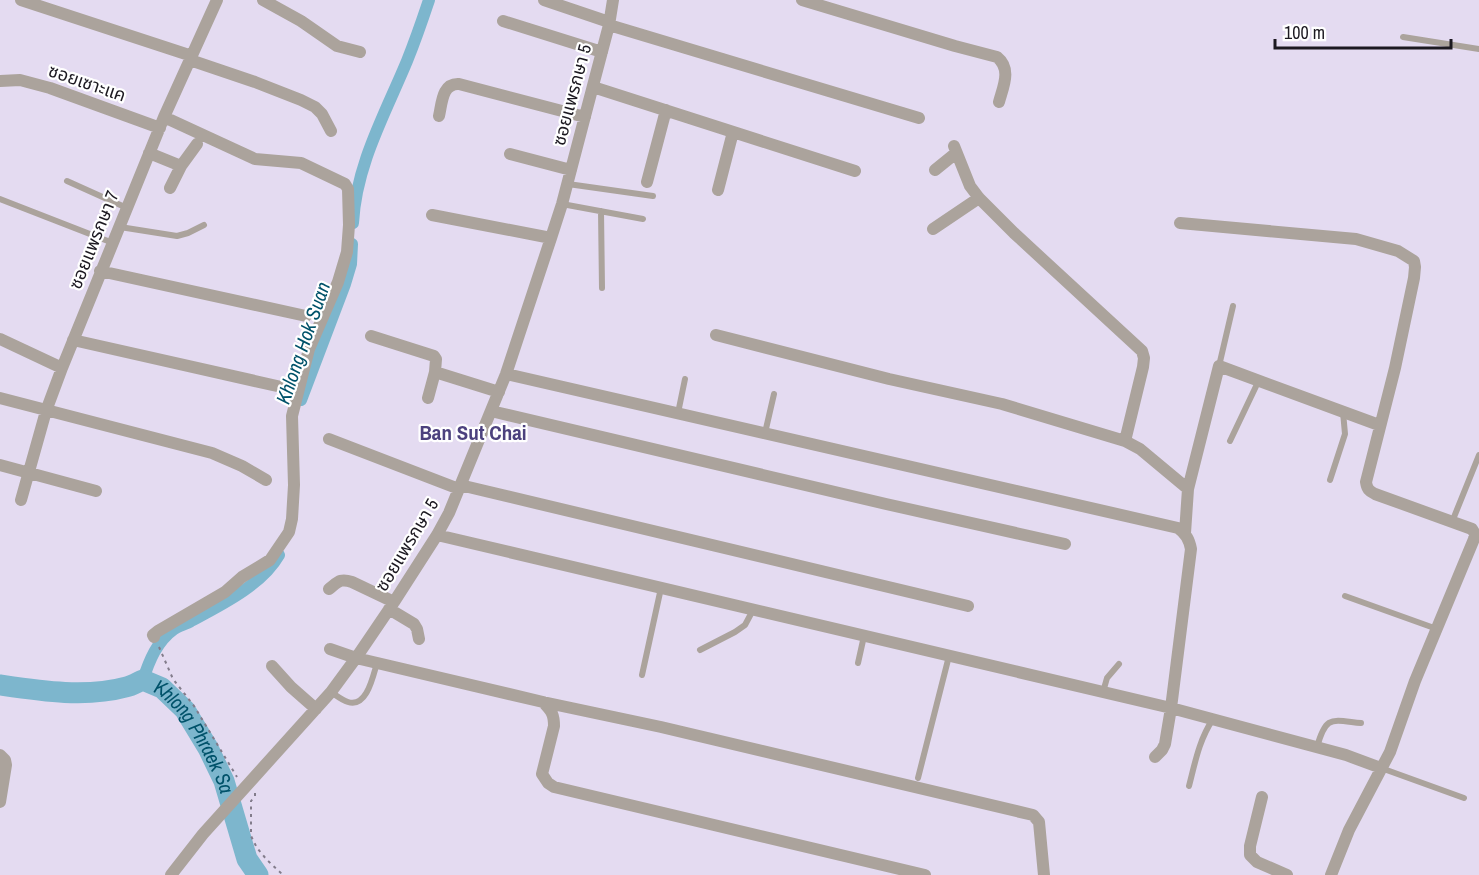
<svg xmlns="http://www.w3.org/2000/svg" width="1479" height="875" font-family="'Archivo Narrow','Noto Sans Thai',sans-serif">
	<rect width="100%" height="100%" fill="#e4dbf1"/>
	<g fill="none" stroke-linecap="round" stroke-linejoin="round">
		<path stroke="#7db6cd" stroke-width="12" d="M 353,223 C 356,165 385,114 407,61 C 415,41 422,21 429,0
			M 301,400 L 345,284 L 351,264 L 352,244
			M 143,680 C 149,661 157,641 174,629 C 179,626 186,624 191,621 C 221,605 262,585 279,555"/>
		<path stroke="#7db6cd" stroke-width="21" id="s1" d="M 0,685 C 41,691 86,698 126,687 C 132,686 138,682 143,680 L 162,688 L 185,710 L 208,748 L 224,781 L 247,859 L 258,875"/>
		<path stroke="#827c8b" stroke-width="2" stroke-dasharray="3 4.5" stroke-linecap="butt" d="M 159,647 L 173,679 L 194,706 L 237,777
			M 255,793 L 255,796 L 251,801 L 251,836 L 257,848 L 267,860 L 283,875"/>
		<path stroke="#aba39c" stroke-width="6" d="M 1403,37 L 1479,49
			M 67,181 L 127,208
			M 568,184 L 653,196
			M 0,199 L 113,243
			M 562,204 L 643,219
			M 601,211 L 602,288
			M 120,227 L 177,236 L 188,233 L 204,225
			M 1219,366 L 1233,306
			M 678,413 L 685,379
			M 765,433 L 774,394
			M 1230,441 L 1259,380
			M 1330,480 L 1345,434 L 1343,412
			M 1452,522 L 1479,455
			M 1345,596 L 1437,629
			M 700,650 L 735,632 L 745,625 L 753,610
			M 858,663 L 864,636
			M 642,675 L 661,588
			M 331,692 C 337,696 342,700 348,702 C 367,708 373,676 377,663
			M 1103,692 L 1107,678 L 1119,664
			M 1317,747 C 1326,715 1331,720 1361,723
			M 1381,768 L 1464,798
			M 918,778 L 949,656
			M 1189,786 C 1195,763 1199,740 1213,719"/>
		<path stroke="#aba39c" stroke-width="12" d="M 21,0 L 192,56
			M 263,0 L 301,21 L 337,46 L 360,52
			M 544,0 L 609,22
			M 802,0 L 955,46 L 997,57 C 1012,69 1003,87 999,102
			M 503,21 L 602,52
			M 609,25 L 919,118
			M 190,60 L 255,82 L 301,100 L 315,107 L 322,114 L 331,131
			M 0,81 L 20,80 L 50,88 L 160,128
			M 593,87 L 855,171
			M 439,116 C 442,103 442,83 459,84 L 585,117
			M 954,146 L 970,186 L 979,198 L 1014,233 L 1142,351 L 1144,358 L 1143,367 L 1125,441
			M 149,153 L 181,166 L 197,144
			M 510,154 L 571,170
			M 935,170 L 956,153
			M 647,182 L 666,110
			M 170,188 L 181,166
			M 718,190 L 733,132
			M 432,215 L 551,238
			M 1180,223 L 1356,239 L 1398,251 L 1414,261 L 1415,267 L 1414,278 L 1395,368 L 1366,482 C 1367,489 1369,491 1375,494 L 1472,529 L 1475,534 L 1474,539 L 1415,681 L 1390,752 L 1349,830 L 1331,875
			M 933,229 L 979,198
			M 100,271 L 306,316
			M 716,335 L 889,379 L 1002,404 L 1125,441 L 1140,449 L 1188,489
			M 371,336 L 434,356 L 436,359 L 435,372 L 499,392
			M 0,339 L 62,368
			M 73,340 L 286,388
			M 506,374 L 1178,528 C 1186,534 1189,539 1191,549 L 1171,708 L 1165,744 L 1162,750 L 1155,757
			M 0,398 L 212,453 L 242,466 L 266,480
			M 428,398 L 435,372
			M 491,411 L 886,504 L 1065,544
			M 329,439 L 459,489
			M 0,465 L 96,491
			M 460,485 L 968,606
			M 21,500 L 46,411 L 62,368 L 164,117 L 217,0
			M 1185,533 L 1188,489 L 1219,366 L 1379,425
			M 437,535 L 1171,708 L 1346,755 L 1381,768
			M 329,589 C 338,582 340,578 352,582 L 394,602
			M 389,609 L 414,624 L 417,629 L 419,639
			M 154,637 L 153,635 L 158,631 L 225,592 L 242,577 L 270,560 L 289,532 L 292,519 L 294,485 L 292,416 L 309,349 L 338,282 L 347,252 L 349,225 L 348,189 L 345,184 L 301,163 L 255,159 L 164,117
			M 330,649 L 356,658 L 543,702 L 661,727 L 1033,815 L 1039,822 L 1044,875
			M 272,666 L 291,687 L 316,709
			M 543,702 C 551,711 554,713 554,726 L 542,774 L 548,783 L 554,787 L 925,875
			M 0,755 L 5,760 L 6,765 L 0,802
			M 1262,797 L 1250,846 L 1250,855 L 1257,862 L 1287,875
			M 171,875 L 203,834 L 331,692 L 356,658 L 394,602 L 437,535 L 449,513 L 506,374 L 551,238 L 562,204 L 595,78 L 609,25 L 613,0"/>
	</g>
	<g text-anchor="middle" stroke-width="4.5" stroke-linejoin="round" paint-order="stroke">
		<g font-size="18" fill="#1c1921" stroke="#fff">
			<text transform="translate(87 83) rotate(19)" y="6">ซอยเซาะแค</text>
			<text transform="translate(572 95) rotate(-75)" y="6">ซอยแพรกษา 5</text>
			<text transform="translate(94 240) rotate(-68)" y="6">ซอยแพรกษา 7</text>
			<text transform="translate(407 545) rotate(-59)" y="6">ซอยแพรกษา 5</text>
		</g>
		<g font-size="20" font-style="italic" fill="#00526a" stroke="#fff">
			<text transform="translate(303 343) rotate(-71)" y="7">Khlong Hok Suan</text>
			<text dy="7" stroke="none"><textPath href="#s1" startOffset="225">Khlong Phraek Sa</textPath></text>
		</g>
		<g font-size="21" font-weight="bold" fill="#4c417e" stroke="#fff">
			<text x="473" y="440">Ban Sut Chai</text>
		</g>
	</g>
	<path d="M1275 39v9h176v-9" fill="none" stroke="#1c1921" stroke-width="3"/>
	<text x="1284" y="39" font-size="18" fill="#1c1921" stroke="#ffffff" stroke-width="4.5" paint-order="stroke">100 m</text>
</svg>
